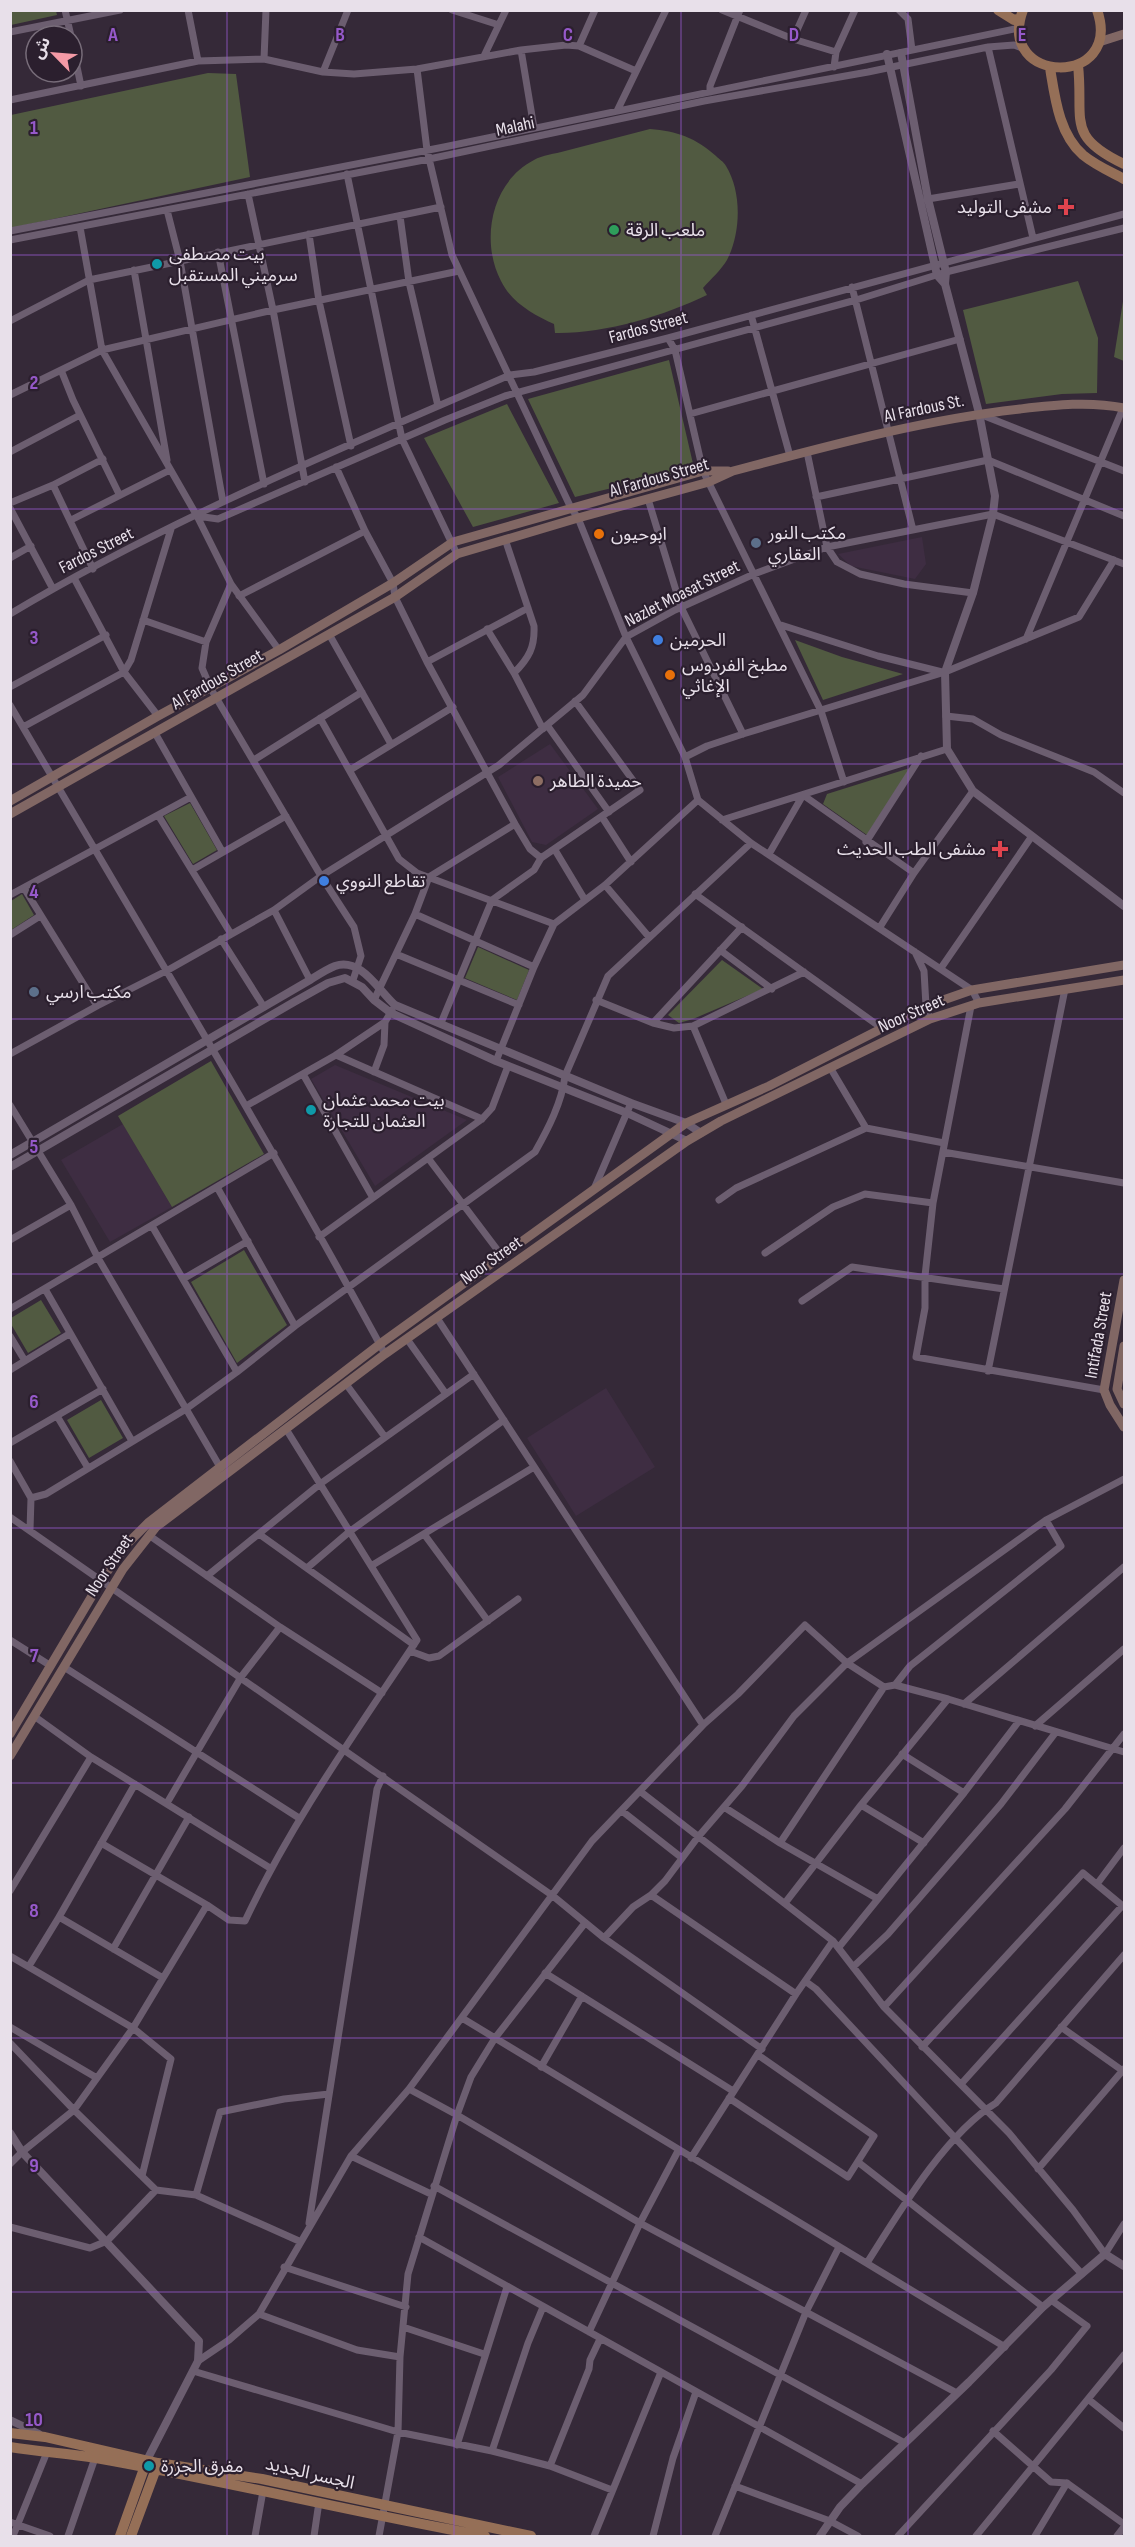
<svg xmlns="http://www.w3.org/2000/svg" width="1135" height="2547" font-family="'Sofia Sans Condensed','Noto Sans Arabic',sans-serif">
	<rect width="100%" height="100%" fill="#352938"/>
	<path fill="#3e2d42" d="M 922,537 L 926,564 L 915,579 L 851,566 L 838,554 Z
		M 550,744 L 598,809 L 546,845 L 532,842 L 498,777 Z
		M 335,1065 L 467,1120 L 375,1186 L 311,1079 Z
		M 123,1124 L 172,1207 L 110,1242 L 61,1160 Z
		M 606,1388 L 655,1467 L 576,1516 L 527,1438 Z"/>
	<path fill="#515a41" d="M 10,11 L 56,11 L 57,15 L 11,25 Z
		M 208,73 L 236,74 L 250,177 L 11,228 L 11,115 Z
		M 650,129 C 677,131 696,138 716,156 C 719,159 724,162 726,166 C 742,192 741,233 727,260 C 721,270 711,279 703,288 L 707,295 C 664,316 603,334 555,333 L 554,324 C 534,315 511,302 501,281 C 480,241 491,182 534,160 C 542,155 555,154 565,151 C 593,144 622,136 650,129 Z
		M 1078,281 L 1098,338 L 1097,393 L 1062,394 L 986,404 L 963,310 Z
		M 1124,295 L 1124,361 L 1114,357 Z
		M 669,360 L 694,468 L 575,497 L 528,399 Z
		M 507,404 L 559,503 L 473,527 L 424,438 Z
		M 795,640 L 842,657 L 903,674 L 823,700 Z
		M 910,768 L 867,835 L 823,804 L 827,794 Z
		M 190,803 L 217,850 L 193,864 L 164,816 Z
		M 22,894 L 34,915 L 11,930 L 11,901 Z
		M 478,947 L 529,970 L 517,1000 L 465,978 Z
		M 722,960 L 763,989 L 693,1019 L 679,1023 L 668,1015 Z
		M 211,1061 L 264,1154 L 172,1207 L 118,1116 Z
		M 244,1250 L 287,1325 L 237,1363 L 191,1282 Z
		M 41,1300 L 61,1333 L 28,1353 L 11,1324 L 11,1318 Z
		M 101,1400 L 123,1438 L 89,1458 L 67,1420 Z"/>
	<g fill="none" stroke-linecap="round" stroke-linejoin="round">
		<path stroke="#6c5e70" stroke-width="7" d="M 65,10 L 71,36
			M 188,10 L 198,61
			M 452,10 L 499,25
			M 722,10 L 793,39 L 836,52
			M 899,10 L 908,19 L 912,50
			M 10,32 L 120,10
			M 793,39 L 806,10
			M 72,43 L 81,86
			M 579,46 L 595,10
			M 988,47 L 1033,238
			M 521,50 L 534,128
			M 484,56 L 506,10
			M 264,59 L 266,10
			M 834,67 L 836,52 L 855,10
			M 417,69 L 427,150 L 452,255 L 571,508 L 578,518 L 626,637 L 685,757 L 698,800 L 751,843 L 972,990 L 979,1003
			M 323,72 L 348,10
			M 710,92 L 710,86 L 740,10
			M 10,100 L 198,61 L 264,59 L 323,72 L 354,74 L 417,69 L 521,50 L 566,45 L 579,46 L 636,71
			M 617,111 L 666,10
			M 347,174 L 402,439 L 457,554
			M 248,194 L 273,310 L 305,482
			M 928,199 L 1019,184
			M 167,210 L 180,261 L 223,502
			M 400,216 L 409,282 L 438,406
			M 80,227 L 102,350 L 197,516 L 231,584 L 279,650
			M 10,231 L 444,147 L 1019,28
			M 309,234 L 319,301 L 351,446
			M 10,240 L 429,159 L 704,101 L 868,72 L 988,47 L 1014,45 L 1025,49
			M 218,252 L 264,484
			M 134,270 L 167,460
			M 852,287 L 913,530
			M 751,315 L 790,456
			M 10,321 L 89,280 L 441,207
			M 668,338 L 675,350 L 703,471 L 821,711 L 844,782
			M 61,370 L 73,400 L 119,494
			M 10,395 L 102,350 L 273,310 L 459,271
			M 690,414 L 960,339
			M 982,415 L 1124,471
			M 10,452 L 80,415
			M 807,452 L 827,547 L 837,562 L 860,574 L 904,584 L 973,593
			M 336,467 L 365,531 L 393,583 L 395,597 L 427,662 L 515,824 L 530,849 L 541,858 L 640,790 L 575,701
			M 53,485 L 93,569
			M 816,497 L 988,460 L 1124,516
			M 648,499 L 681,607 L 743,734
			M 10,503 L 53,485 L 103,459
			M 10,508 L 53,589
			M 197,516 L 218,519 L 445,420 L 505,396 L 856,300 L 946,272 L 1124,228
			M 71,520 L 170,470
			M 505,539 L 534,626 C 535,647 529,658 514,673
			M 10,558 L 31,546
			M 74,578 L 124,672 L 158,716
			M 231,584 L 206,642 L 202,668 L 211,689 L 321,876 L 354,927 L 361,956 L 353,980
			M 239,596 L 365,531
			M 10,614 C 167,520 342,448 510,375 L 534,372 L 668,338 L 1124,214
			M 143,620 L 206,642
			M 781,625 L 878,656 L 942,672
			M 487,629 L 514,673 L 543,729
			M 329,634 L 391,744
			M 1026,639 L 1123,408
			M 427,662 L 528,608
			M 10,687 L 106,635
			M 10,705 C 136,921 266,1134 385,1354
			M 946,716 L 973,719 L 1001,735 L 1094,772 L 1124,793
			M 320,718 L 399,859 L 417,873 L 554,924
			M 547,725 L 609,812
			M 23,727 L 124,672 L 131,660 L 171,529
			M 155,733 L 222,851
			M 685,757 L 707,746 L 743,734 L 945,672 L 1079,617 L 1114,560
			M 254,760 L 362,692
			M 350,770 L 453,707
			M 158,815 L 231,934
			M 602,817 L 631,862
			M 722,820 L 947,749
			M 866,842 L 921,756
			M 555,850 L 585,900
			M 769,854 L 803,795 L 914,873
			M 192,870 L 286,816
			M 605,885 L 649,937
			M 24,888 L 97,1006
			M 695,894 L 883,1029
			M 10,895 L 191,797
			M 274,910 L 310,980
			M 415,914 L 534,967
			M 880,927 L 914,873 L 973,791
			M 10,935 L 40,916
			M 221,939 L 264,1007
			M 720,950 L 772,989
			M 915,952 L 924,971 L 926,1006 L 930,1019
			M 396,954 L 519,1005
			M 941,968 L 1032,836
			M 374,1000 L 415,914 L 429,877 L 515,824
			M 596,1000 L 653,1023 L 674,1028 L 693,1026 L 804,972
			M 971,1006 L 933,1203 L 925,1276 L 925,1308 L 916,1357 L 1104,1390
			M 441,1023 L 492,900 L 534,870 L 541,858
			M 653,1023 L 742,927
			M 693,1026 L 726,1104
			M 10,1054 L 97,1006 L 168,970 L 274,910 L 321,876 L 499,765 L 583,695 L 626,637 L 675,610 L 754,574 L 827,547 L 993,514 L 1124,564
			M 336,1055 L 482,1119
			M 496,1061 L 534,967 L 554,924 L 605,885 L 698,800
			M 831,1069 L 866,1128
			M 374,1072 L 384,1045 L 385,1022
			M 303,1074 L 373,1198
			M 10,1105 L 71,1205 L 98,1258 L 220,1467
			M 246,1106 L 336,1055 L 385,1022 L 392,1010
			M 943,1152 L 1124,1183
			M 428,1158 L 502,1256
			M 217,1187 L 295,1326
			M 594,1189 L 631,1103
			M 719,1200 L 736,1188 L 866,1128 L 944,1143
			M 152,1226 L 237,1372
			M 319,1237 L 482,1119 L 492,1108 L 508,1066
			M 10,1240 L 71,1205
			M 765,1253 L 833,1207 L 865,1194 L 933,1203
			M 183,1279 L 248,1241
			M 45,1289 L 132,1441
			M 802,1301 L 852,1267 L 1004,1289
			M 10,1309 L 274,1153
			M 437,1318 L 703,1725
			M 10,1336 L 25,1361
			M 407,1339 L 446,1394
			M 10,1370 L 69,1334
			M 988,1371 L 1065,989
			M 346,1384 L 385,1437
			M 57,1416 L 88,1468
			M 10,1443 L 103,1389
			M 10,1461 L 31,1498 L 30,1530
			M 31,1498 L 46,1494 L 186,1409 L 237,1372 L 295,1326 L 535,1152 C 548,1129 562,1102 565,1076 L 608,976 L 751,843
			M 10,1517 L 553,1896 L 604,1938 L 762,2049
			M 259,1534 L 414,1645
			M 424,1534 L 488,1621
			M 150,1536 L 280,1627 L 382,1693
			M 371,1566 L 534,1467
			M 307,1568 L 349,1532 L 504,1420
			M 207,1576 L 320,1484 L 474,1374
			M 10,1640 L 51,1666
			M 410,1651 L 429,1658 L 439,1656 L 518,1599
			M 64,1667 L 299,1818
			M 895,1685 L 910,1666 L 1061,1546 L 1046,1520
			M 964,1704 L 1124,1567
			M 34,1716 L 91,1757 L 270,1868
			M 1035,1726 L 1124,1649
			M 902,1754 L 964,1793
			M 135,1784 L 59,1917 L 163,1978
			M 641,1792 L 833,1941 L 884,2007 L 1009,2133 L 1073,2210 L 1105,2254 L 1124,2224
			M 167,1803 L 241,1677 L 280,1627
			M 861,1805 L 924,1843
			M 724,1807 L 780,1843 L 878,1899
			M 622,1811 L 682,1858
			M 101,1843 L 207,1905 L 229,1920 L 245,1921 C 292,1821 356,1732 417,1640 L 286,1429
			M 780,1843 L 884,1687
			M 1097,1884 L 1124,1848
			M 10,1891 L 91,1757
			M 651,1895 L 796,1994
			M 785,1903 L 861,1805 L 948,1699
			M 604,1938 L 633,1907 L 651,1895 L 665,1881 L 698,1837 L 742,1786 L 794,1716 L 847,1663 L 1046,1520 L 1124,1479
			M 839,1947 L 964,1793 L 1019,1721
			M 113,1949 L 189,1817
			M 10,1956 L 133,2028 L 171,2059 L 142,2176
			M 29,1966 L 59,1917
			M 853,1967 L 888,1934 L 1001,1804 L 1056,1732
			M 545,1973 L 733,2091
			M 805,1981 L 816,1989 L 1082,2274
			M 884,2007 L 1065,1809 L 1124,1734
			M 462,2018 L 1005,2347
			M 10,2027 L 97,2078
			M 1061,2027 L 1123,2071
			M 10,2043 L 74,2110 L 156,2190 L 196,2195 L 299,2241
			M 922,2047 L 1083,1873 L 1124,1907
			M 541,2067 L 582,1996
			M 962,2083 L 1122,1906
			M 409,2089 L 457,2115 L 640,2223 L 957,2393
			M 729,2098 L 848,2177 L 874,2136 L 758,2055
			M 351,2156 L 431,2194
			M 691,2158 L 796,1994 L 833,1941
			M 858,2162 L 1043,2307
			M 10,2164 L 22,2152 L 74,2110 L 133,2028 L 207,1905
			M 1038,2169 L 1124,2069
			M 434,2186 L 905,2443
			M 196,2195 L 220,2112 L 284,2099 L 329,2094
			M 309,2223 L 377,1789 L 383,1776
			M 10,2227 L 90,2248 L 107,2241 L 156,2190
			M 419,2237 L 862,2484
			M 867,2263 C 898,2214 946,2133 996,2103 L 1124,1955
			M 284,2267 L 406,2307
			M 259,2314 L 357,2350 L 400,2357
			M 403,2327 L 484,2354
			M 589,2332 L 640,2223 L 678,2151
			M 198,2361 L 229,2340 L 259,2314 L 351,2156 L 409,2089 L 592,1841 L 703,1725 L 738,1694 L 805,1625 L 847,1663 L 884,1687 L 895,1685 L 948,1699 L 1124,1752
			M 193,2371 L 398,2432 L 492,2451 L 550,2466 L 612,2490
			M 1088,2399 L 1124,2428
			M 993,2431 L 1051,2482 L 1067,2483
			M 457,2445 L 507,2287
			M 492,2451 L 528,2343 L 543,2307
			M 550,2466 L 589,2369 L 590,2360 L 600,2339
			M 735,2486 L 830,2521 L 858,2536
			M 10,2522 L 50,2536
			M 13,2536 L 47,2452
			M 68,2536 L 95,2458
			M 255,2536 L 263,2491
			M 314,2536 L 319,2502
			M 379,2536 L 398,2432 L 400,2357 L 408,2274 L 457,2115 L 471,2077 L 495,2038 L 585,1923
			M 594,2536 L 661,2372
			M 653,2536 L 673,2458 L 696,2392
			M 715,2536 L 806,2312 L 839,2247
			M 898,2536 L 1051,2370 L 1087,2326 L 1051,2300
			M 976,2536 L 1124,2355
			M 1035,2536 L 1067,2483 L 1124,2524
			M 1117,2536 L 1124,2527"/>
		<path stroke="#6c5e70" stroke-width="8" d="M 901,53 L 928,199 L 946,272 L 945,284 L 979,413 L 995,496 L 993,514 L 973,593 L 945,672 L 947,749 L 973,791 L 1124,906
			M 887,54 L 937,275 L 945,284
			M 10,1155 L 310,980 C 318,975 327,969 335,966 C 361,957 379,991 395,1005 L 631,1103 L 686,1123 L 701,1133
			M 10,1167 L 294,1002 L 328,983 L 345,978 L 362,987 L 374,1000 L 391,1013 L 496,1061 L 627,1113 L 687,1141
			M 10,2133 L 22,2152 L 199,2341 L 198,2361 L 147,2460
			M 10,2420 L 39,2434
			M 820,2536 L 840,2507 L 862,2484 L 969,2382 L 1043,2307 L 1105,2254 L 1124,2266"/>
		<path stroke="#816764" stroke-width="9" d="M 1099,42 L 1124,34
			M 10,801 L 158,716 L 279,650 L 393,583 L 453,542 L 703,471 L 728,471
			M 10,814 L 395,597 L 457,554 L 578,518 L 709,482 L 733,471 C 828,446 922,420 1020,409 C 1055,405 1089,401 1124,408
			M 1124,1280 L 1104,1390 L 1110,1405 L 1124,1427
			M 1124,1346 L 1117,1389 L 1124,1404
			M 10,1734 L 102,1579 L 126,1545 L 149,1522 L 380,1344 L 686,1123 L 769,1086 L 926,1006 L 972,990 L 1124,965
			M 10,1756 L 123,1569 L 156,1527 L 385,1354 L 687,1141 L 721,1121 L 930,1019 L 979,1003 L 1124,980"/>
		<path stroke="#956f57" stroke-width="10" d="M 998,10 L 1014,20 L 1020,18
			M 1023,10 C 995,85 1124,88 1097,10
			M 1078,65 C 1084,120 1065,136 1124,164
			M 1050,68 C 1055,98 1059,134 1083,155 C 1095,165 1111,172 1124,179
			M 10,2433 L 45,2437 L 158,2463 L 262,2479 L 531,2536
			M 10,2447 C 39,2452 68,2453 96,2458 C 227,2481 355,2513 485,2536
			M 120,2536 L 146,2463
			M 131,2536 L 157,2466"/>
	</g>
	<path fill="none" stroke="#9659ca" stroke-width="1.5" stroke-opacity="0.55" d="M 227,10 L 227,2536M 454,10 L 454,2536M 681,10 L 681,2536M 908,10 L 908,2536M 10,255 L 1124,255M 10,509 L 1124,509M 10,764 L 1124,764M 10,1019 L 1124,1019M 10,1274 L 1124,1274M 10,1528 L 1124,1528M 10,1783 L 1124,1783M 10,2038 L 1124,2038M 10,2292 L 1124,2292"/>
	<g fill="#e0444e" stroke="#2b1f2e" stroke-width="2">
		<path d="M1063 198h6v6h6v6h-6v6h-6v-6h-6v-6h6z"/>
		<path d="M997 840h6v6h6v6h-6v6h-6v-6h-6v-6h6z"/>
	</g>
	<circle fill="#2e9e5b" stroke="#2b1f2e" stroke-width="2" cx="614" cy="230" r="6"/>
	<g fill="#0f9aa8" stroke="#2b1f2e" stroke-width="2">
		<circle cx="157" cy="264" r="6"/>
		<circle cx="311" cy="1110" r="6"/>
		<circle cx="149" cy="2466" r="6"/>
	</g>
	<g fill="#e8710a" stroke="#2b1f2e" stroke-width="2">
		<circle cx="599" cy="534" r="6"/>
		<circle cx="670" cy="675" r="6"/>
	</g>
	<g fill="#5c6f8a" stroke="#2b1f2e" stroke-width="2">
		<circle cx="756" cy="543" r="6"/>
		<circle cx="34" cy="992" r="6"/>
	</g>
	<g fill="#3f7fe0" stroke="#2b1f2e" stroke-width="2">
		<circle cx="658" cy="640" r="6"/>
		<circle cx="324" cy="881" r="6"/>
	</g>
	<circle fill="#8d6e63" stroke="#2b1f2e" stroke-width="2" cx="538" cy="781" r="6"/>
	<g text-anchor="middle" stroke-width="4.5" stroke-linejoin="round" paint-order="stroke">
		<g font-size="18" fill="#e8e0ea" stroke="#2b1f2e">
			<text transform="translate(515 126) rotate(-12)" y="6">Malahi</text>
			<text transform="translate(648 327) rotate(-15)" y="6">Fardos Street</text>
			<text transform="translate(924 408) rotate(-12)" y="6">Al Fardous St.</text>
			<text transform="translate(659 477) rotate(-16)" y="6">Al Fardous Street</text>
			<text transform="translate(96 550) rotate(-27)" y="6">Fardos Street</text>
			<text transform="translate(682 593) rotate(-27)" y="6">Nazlet Moasat Street</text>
			<text transform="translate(217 679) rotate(-30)" y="6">Al Fardous Street</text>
			<text transform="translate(911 1013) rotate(-24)" y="6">Noor Street</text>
			<text transform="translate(491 1260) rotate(-35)" y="6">Noor Street</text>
			<text transform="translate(1098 1335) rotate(-80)" y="6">Intifada Street</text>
			<text transform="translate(109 1565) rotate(-56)" y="6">Noor Street</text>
			<text transform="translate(310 2473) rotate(13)" y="6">الجسر الجديد</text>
		</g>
		<g font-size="18" fill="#e8e0ea" stroke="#2b1f2e" text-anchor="start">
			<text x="1052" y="213" text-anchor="end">مشفى التوليد</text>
			<text x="626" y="236">ملعب الرقة</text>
			<text x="169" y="260">بيت مصطفى<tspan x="169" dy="21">سرميني المستقبل</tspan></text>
			<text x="768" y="539">مكتب النور<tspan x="768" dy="21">العقاري</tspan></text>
			<text x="611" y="540">ابوحيون</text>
			<text x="670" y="646">الحرمين</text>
			<text x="682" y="671">مطبخ الفردوس<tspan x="682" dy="21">الإغاثي</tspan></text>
			<text x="550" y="787">حميدة الطاهر</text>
			<text x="986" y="855" text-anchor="end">مشفى الطب الحديث</text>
			<text x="336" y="887">تقاطع النووي</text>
			<text x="46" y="998">مكتب ارسي</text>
			<text x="323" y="1106">بيت محمد عثمان<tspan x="323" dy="21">العثمان للتجارة</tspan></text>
			<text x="161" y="2472">مفرق الجزرة</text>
		</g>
	</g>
	<g font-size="20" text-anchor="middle" font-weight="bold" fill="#9659ca" stroke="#2b1f2e" stroke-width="4.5" stroke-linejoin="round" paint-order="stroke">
		<text x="113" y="41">A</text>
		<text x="340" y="41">B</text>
		<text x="568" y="41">C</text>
		<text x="794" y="41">D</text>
		<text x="1022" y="41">E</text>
		<text x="34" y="134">1</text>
		<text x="34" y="389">2</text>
		<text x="34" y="644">3</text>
		<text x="34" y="898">4</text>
		<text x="34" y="1153">5</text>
		<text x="34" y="1408">6</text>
		<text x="34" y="1662">7</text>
		<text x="34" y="1917">8</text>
		<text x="34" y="2172">9</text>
		<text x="34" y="2426">10</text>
	</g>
	<rect width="1135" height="2547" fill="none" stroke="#e8e0ea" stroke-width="24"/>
	<g transform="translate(54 54) rotate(295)"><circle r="28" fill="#2b1f2e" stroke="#776c79" stroke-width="1.5"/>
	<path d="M0-4.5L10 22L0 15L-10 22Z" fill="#f49aa6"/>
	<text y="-9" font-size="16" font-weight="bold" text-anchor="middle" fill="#e8e0ea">ش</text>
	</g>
</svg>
